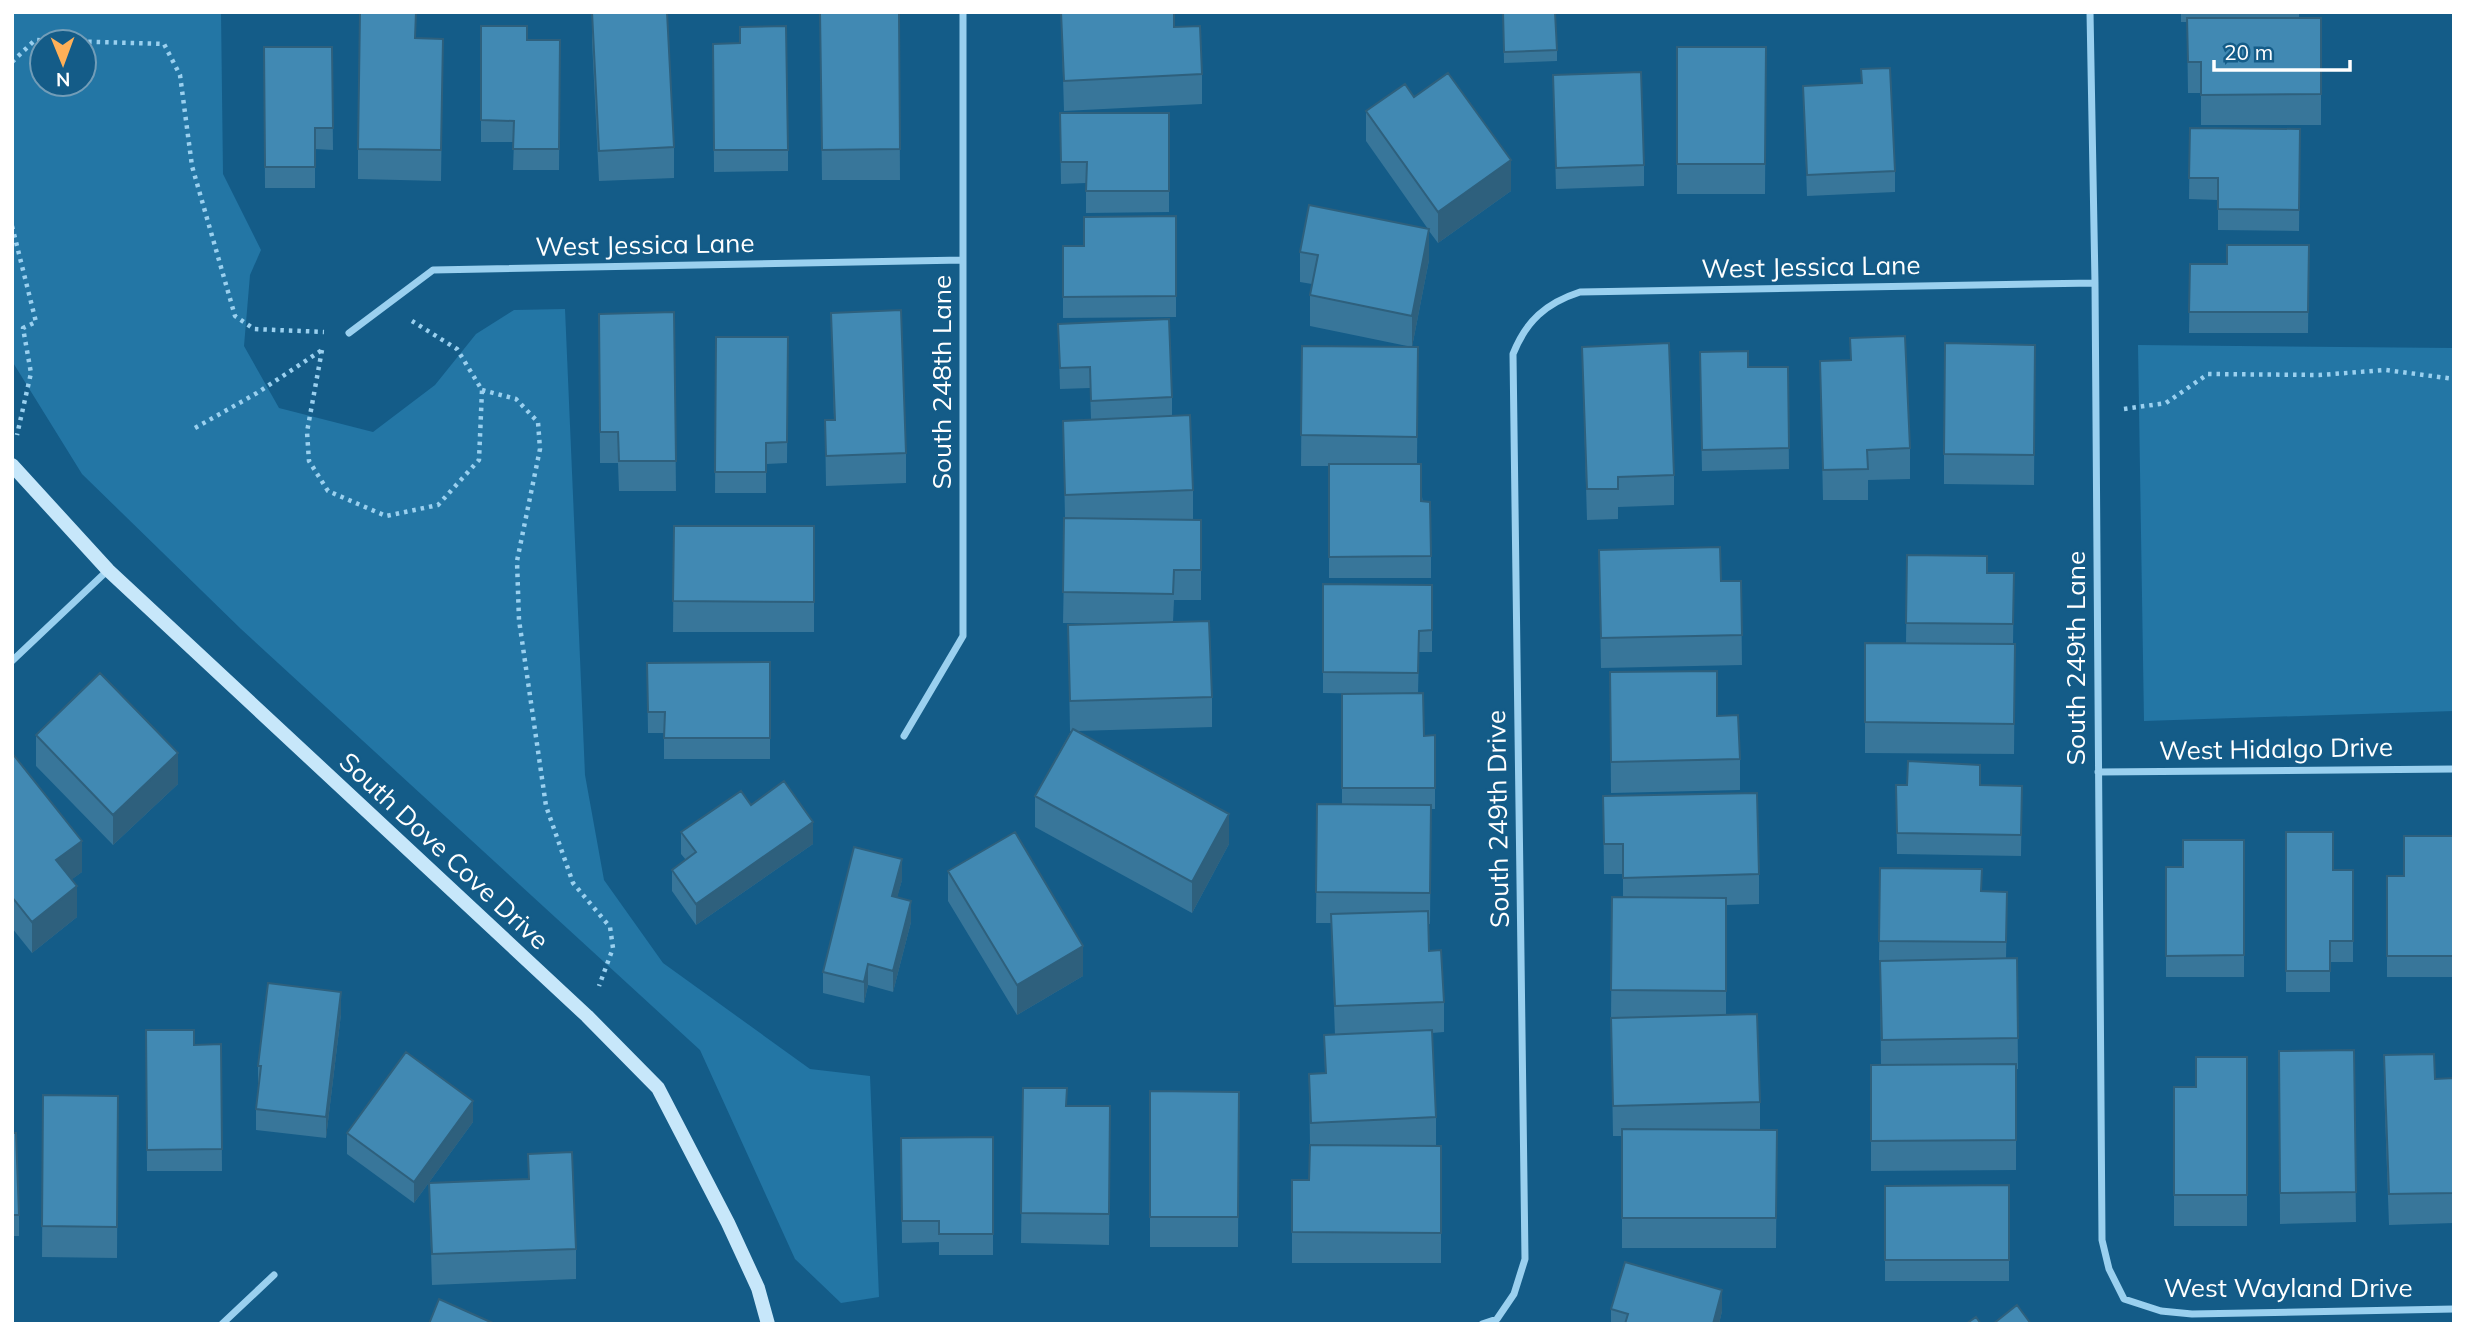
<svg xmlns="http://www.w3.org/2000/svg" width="2466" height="1336" font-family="Mulish,sans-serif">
	<rect width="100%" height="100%" fill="#145c88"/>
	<path fill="#2376a5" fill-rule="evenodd" d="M 12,12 L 221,12 L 223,174 L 261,250 L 250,275 L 244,346 L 279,408 L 373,432 L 435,385 L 476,334 L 514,310 L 565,309 L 585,775 L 604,880 L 663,963 L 810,1069 L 870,1076 L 879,1297 L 841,1303 L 795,1259 L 700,1050 L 241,629 L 82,474 L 12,361 ZM 42,42 L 84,42 L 84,84 L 42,84 Z
		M 2138,345 L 2454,348 L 2454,711 L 2144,721 Z"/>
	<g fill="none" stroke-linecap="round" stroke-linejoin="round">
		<path stroke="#9ad0ef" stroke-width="4.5" stroke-dasharray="3.5 5" stroke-linecap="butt" d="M 12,62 L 35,40 L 164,44 L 180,75 L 192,166 L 235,316 L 254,329 L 324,332
			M 12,226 L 36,322 L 23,328 L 31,373 L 17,435
			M 322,350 L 307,432 L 309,461 L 328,491 L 386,516 L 438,505 L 479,460 L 482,390 L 457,349 L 412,321
			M 482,390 L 516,399 L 538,422 L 540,449 L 517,561 L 519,620 L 546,806 L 573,883 L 610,927 L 613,948 L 599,986
			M 2124,409 L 2166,403 L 2208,374 L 2319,375 L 2386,370 L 2454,379
			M 195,428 L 257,393 L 322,350"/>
		<path stroke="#9ad0ef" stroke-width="7" d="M 2090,12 L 2095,283 L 2102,1240 L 2109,1269 L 2124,1299 L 2161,1311 L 2192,1314 L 2454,1309
			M 349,333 L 433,270 L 963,260
			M 12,661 L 108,570
			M 904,736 L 963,636 L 963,12
			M 2098,772 L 2454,769
			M 222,1324 L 274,1275
			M 1482,1324 L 1497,1319 L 1514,1294 L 1525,1259 L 1513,354 C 1526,321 1546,303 1580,292 L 2095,283"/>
		<path stroke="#c7e7fa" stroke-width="14" d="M 12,465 L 108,570 L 587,1016 L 658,1088 L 728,1223 L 758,1288 L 768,1324"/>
	</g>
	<path fill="#38769a" d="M 592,12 L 674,147 L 674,178 L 599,181 L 592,41 Z
		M 820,12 L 899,12 L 900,180 L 822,180 Z
		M 1061,12 L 1174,27 L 1202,74 L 1202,104 L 1064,111 Z
		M 1503,12 L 1557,50 L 1557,61 L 1504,63 Z
		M 2181,12 L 2299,12 L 2299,18 L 2321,18 L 2321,125 L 2201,125 L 2201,93 L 2188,93 L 2187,22 L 2181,22 Z
		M 481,26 L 527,40 L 560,40 L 559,170 L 513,170 L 514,142 L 481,142 Z
		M 443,39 L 441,181 L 358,179 L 358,149 Z
		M 713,44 L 788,150 L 788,171 L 714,172 Z
		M 264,47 L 332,47 L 333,150 L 315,149 L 315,188 L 265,188 Z
		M 1677,47 L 1766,47 L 1765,194 L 1677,194 Z
		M 1861,69 L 1895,171 L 1895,192 L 1807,196 L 1803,86 L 1861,84 Z
		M 1553,75 L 1644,165 L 1644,186 L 1556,189 Z
		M 1414,97 L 1511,191 L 1438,243 L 1429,231 L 1429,260 L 1412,347 L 1310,326 L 1310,295 L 1312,284 L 1300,282 L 1300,252 L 1428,229 L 1366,141 L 1366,111 Z
		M 1060,113 L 1169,113 L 1169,212 L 1086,213 L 1086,183 L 1061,184 Z
		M 2190,128 L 2300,129 L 2299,231 L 2218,230 L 2218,200 L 2189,199 Z
		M 1176,216 L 1176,317 L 1063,318 L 1063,246 L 1084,246 Z
		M 2309,245 L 2308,333 L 2189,333 L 2190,264 L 2227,264 Z
		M 674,312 L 676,491 L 619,491 L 618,463 L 600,463 L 599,314 Z
		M 831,313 L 906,453 L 906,483 L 826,486 L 825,420 L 834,420 Z
		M 1058,324 L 1172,397 L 1172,416 L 1193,490 L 1193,520 L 1201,520 L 1201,600 L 1174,600 L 1173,622 L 1212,697 L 1212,727 L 1077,731 L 1229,844 L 1192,913 L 1035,827 L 1035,796 L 1071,731 L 1070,731 L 1068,625 L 1126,624 L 1063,623 L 1065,518 L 1063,421 L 1091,419 L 1090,388 L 1060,389 Z
		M 716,337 L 788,337 L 787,463 L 766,464 L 766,493 L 715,493 Z
		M 1850,338 L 1910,448 L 1910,479 L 1868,480 L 1868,500 L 1823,500 L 1820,361 L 1850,360 Z
		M 2035,345 L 2034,485 L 1944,484 L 1944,454 Z
		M 1302,346 L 1418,347 L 1417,464 L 1431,556 L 1431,578 L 1329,578 L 1329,466 L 1301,466 Z
		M 1582,347 L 1674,475 L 1674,505 L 1618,507 L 1618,519 L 1587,520 Z
		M 1748,367 L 1788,367 L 1789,469 L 1702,471 L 1700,373 Z
		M 674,526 L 814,526 L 814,632 L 673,632 Z
		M 1599,550 L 1721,581 L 1741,581 L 1742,665 L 1601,668 Z
		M 1907,555 L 1987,573 L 2014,573 L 2013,644 L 2015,644 L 2014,754 L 1865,753 L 1865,643 L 1906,643 Z
		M 1323,584 L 1432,585 L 1432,652 L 1419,652 L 1418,693 L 1424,736 L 1435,735 L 1435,809 L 1431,809 L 1430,924 L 1428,924 L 1429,951 L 1444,1002 L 1444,1032 L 1432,1033 L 1436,1117 L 1436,1146 L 1441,1146 L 1441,1263 L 1292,1263 L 1292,1180 L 1309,1180 L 1310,1145 L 1309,1074 L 1325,1073 L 1324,1035 L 1335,1035 L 1331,923 L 1316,923 L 1317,804 L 1342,804 L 1342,694 L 1382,694 L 1323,693 Z
		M 770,662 L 770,759 L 664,759 L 664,733 L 648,733 L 647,663 Z
		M 1610,672 L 1717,716 L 1740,759 L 1740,790 L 1611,793 Z
		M 36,735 L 178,784 L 113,845 L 36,766 Z
		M 12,753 L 82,872 L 72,879 L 77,917 L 32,953 L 12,928 Z
		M 1896,785 L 2022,786 L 2021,856 L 1897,854 Z
		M 1603,796 L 1759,874 L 1759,904 L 1726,905 L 1726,1014 L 1760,1102 L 1760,1130 L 1777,1130 L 1776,1248 L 1622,1248 L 1622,1136 L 1613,1136 L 1611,1018 L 1612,897 L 1623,897 L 1623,874 L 1604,874 Z
		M 751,805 L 813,844 L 696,925 L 672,891 L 672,870 L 686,860 L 681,854 L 681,832 Z
		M 2286,832 L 2333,870 L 2353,870 L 2353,962 L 2330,962 L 2330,992 L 2286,992 Z
		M 2454,836 L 2454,977 L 2387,977 L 2387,876 L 2404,876 Z
		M 2244,840 L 2244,977 L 2166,977 L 2166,867 L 2183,867 Z
		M 1880,868 L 1982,891 L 2007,892 L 2006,959 L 2017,958 L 2018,1069 L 2016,1069 L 2016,1170 L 1871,1171 L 1871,1065 L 1881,1065 L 1880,963 L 1879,963 Z
		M 948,871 L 1083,976 L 1017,1015 L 948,901 Z
		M 902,880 L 897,897 L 911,922 L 893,992 L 868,985 L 864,1003 L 823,993 L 823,972 Z
		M 341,1014 L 326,1138 L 256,1130 L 256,1109 L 259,1087 L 258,1087 L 258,1066 Z
		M 146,1030 L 194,1045 L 221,1044 L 222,1171 L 147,1171 Z
		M 2354,1050 L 2356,1222 L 2280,1224 L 2279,1051 Z
		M 2384,1055 L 2435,1079 L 2454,1078 L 2454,1223 L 2389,1225 L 2384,1086 Z
		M 2247,1057 L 2247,1226 L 2174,1226 L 2174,1087 L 2196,1087 Z
		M 1023,1088 L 1067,1106 L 1110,1106 L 1109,1245 L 1021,1243 Z
		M 1150,1091 L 1239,1092 L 1238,1247 L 1150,1247 Z
		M 43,1095 L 118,1096 L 117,1258 L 42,1257 Z
		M 473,1122 L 414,1203 L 347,1154 L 347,1133 Z
		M 12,1133 L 19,1215 L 19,1236 L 12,1236 Z
		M 993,1137 L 993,1255 L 939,1255 L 939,1242 L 902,1243 L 901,1138 Z
		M 528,1154 L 576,1249 L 576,1279 L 432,1285 L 429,1183 L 528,1179 Z
		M 2009,1185 L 2009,1281 L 1885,1281 L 1885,1186 Z
		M 1611,1309 L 1722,1311 L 1719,1324 L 1611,1324 Z"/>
	<path fill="#2e607d" d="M 1511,160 L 1511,191 L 1438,243 L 1438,212 Z
		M 1429,229 L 1429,260 L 1412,347 L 1412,316 Z
		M 178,753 L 178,784 L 113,845 L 113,815 Z
		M 1229,814 L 1229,844 L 1192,913 L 1192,882 Z
		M 813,822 L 813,844 L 696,925 L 696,904 Z
		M 82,841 L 82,872 L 56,891 L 56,860 Z
		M 902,859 L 902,880 L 892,917 L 892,896 Z
		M 77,886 L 77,917 L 32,953 L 32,922 Z
		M 911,901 L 911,922 L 893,992 L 893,971 Z
		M 1083,946 L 1083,976 L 1017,1015 L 1017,985 Z
		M 868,964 L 868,985 L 864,1003 L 864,982 Z
		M 341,992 L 341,1014 L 326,1138 L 326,1117 Z
		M 473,1101 L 473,1122 L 414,1203 L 414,1182 Z
		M 1722,1290 L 1722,1311 L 1719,1324 L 1713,1324 Z"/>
	<path fill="#4189b3" stroke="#2e607d" stroke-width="2" d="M 360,12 L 416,12 L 415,38 L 443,39 L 441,150 L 358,149 Z
		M 592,12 L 667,12 L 674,147 L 599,151 Z
		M 820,12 L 899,12 L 900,149 L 822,150 Z
		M 1061,12 L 1174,12 L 1174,27 L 1200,26 L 1202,74 L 1064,81 Z
		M 1503,12 L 1555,12 L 1557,50 L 1504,52 Z
		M 2187,18 L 2321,18 L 2321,94 L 2201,95 L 2201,62 L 2188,62 Z
		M 481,26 L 527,26 L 527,40 L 560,40 L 559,149 L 513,149 L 514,121 L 481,120 Z
		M 786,26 L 788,150 L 714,150 L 713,44 L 740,43 L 740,27 Z
		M 264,47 L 332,47 L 333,128 L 315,128 L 315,167 L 265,167 Z
		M 1677,47 L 1766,47 L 1765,164 L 1677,164 Z
		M 1890,68 L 1895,171 L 1807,175 L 1803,86 L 1862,83 L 1861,69 Z
		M 1641,72 L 1644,165 L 1556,168 L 1553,75 Z
		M 1448,73 L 1511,160 L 1438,212 L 1366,111 L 1405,84 L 1414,97 Z
		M 1060,113 L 1169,113 L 1169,191 L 1086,191 L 1087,162 L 1061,162 Z
		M 2190,128 L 2300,129 L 2299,210 L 2218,209 L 2218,178 L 2189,178 Z
		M 1309,205 L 1429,229 L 1412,316 L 1310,295 L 1318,255 L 1300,252 Z
		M 1176,216 L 1176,296 L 1063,297 L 1063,246 L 1084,246 L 1084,217 Z
		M 2227,245 L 2309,245 L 2308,312 L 2189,312 L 2190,264 L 2227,264 Z
		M 901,310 L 906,453 L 826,456 L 825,420 L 835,420 L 831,313 Z
		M 674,312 L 676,461 L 619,461 L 618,432 L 600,432 L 599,314 Z
		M 1169,319 L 1172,397 L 1091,401 L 1090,367 L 1060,368 L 1058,324 Z
		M 1905,336 L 1910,448 L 1867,450 L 1868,469 L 1823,470 L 1820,361 L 1851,360 L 1850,338 Z
		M 716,337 L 788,337 L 787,442 L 766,443 L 766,472 L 715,472 Z
		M 1669,343 L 1674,475 L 1618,477 L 1618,489 L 1587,489 L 1582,347 Z
		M 1945,343 L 2035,345 L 2034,455 L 1944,454 Z
		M 1302,346 L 1418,347 L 1417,437 L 1301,435 Z
		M 1748,351 L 1748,367 L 1788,367 L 1789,448 L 1702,450 L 1700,352 Z
		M 1190,415 L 1193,490 L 1065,495 L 1063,421 Z
		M 1329,464 L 1421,464 L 1421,501 L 1430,502 L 1431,556 L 1329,557 Z
		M 1064,518 L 1201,520 L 1201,570 L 1174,570 L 1173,594 L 1063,592 Z
		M 674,526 L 814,526 L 814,602 L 673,601 Z
		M 1720,547 L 1721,581 L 1741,581 L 1742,635 L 1601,638 L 1599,550 Z
		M 1907,555 L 1987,556 L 1987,573 L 2014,573 L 2013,624 L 1906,623 Z
		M 1323,584 L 1432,585 L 1432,630 L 1419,631 L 1418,673 L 1323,672 Z
		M 1209,621 L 1212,697 L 1070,701 L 1068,625 Z
		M 1865,643 L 2015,644 L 2014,724 L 1865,722 Z
		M 770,662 L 770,738 L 664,738 L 665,712 L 648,712 L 647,663 Z
		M 1717,671 L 1717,716 L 1738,715 L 1740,759 L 1611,762 L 1610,672 Z
		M 100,673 L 178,753 L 113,815 L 36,735 Z
		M 1423,693 L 1424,736 L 1435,735 L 1435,788 L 1342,788 L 1342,694 Z
		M 1073,729 L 1229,814 L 1192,882 L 1035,796 Z
		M 12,753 L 82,841 L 56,860 L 77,886 L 32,922 L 12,897 Z
		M 1908,761 L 1980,765 L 1980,785 L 2022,786 L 2021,835 L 1897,833 L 1896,785 L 1907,785 Z
		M 784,781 L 813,822 L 696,904 L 672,870 L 696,852 L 681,832 L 741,791 L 751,805 Z
		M 1757,793 L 1759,874 L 1623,878 L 1623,844 L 1604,844 L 1603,796 Z
		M 1317,804 L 1431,805 L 1430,893 L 1316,892 Z
		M 1015,832 L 1083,946 L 1017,985 L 948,871 Z
		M 2286,832 L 2333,832 L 2333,870 L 2353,870 L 2353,941 L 2330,941 L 2330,971 L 2286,971 Z
		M 2404,836 L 2454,836 L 2454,956 L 2387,956 L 2387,876 L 2404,876 Z
		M 2183,840 L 2244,840 L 2244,955 L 2166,956 L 2166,867 L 2183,867 Z
		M 854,847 L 902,859 L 892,896 L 911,901 L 893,971 L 868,964 L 864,982 L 823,972 Z
		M 1880,868 L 1982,869 L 1981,891 L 2007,892 L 2006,942 L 1879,941 Z
		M 1612,897 L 1726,898 L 1726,991 L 1611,990 Z
		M 1428,911 L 1429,951 L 1441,950 L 1444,1002 L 1335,1006 L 1331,914 Z
		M 2017,958 L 2018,1038 L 1882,1040 L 1880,961 Z
		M 268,983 L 341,992 L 326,1117 L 256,1109 L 261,1066 L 258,1066 Z
		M 1757,1014 L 1760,1102 L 1613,1106 L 1611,1018 Z
		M 146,1030 L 194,1030 L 194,1045 L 221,1044 L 222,1149 L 147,1150 Z
		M 1432,1030 L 1436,1117 L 1311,1123 L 1309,1074 L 1326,1073 L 1324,1035 Z
		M 2354,1050 L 2356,1192 L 2280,1193 L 2279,1051 Z
		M 406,1052 L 473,1101 L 414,1182 L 347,1133 Z
		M 2434,1054 L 2435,1079 L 2454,1078 L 2454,1193 L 2389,1194 L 2384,1055 Z
		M 2196,1057 L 2247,1057 L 2247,1195 L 2174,1195 L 2174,1087 L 2196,1087 Z
		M 2016,1064 L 2016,1140 L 1871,1141 L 1871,1065 Z
		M 1023,1088 L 1067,1088 L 1066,1106 L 1110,1106 L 1109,1214 L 1021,1213 Z
		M 1150,1091 L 1239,1092 L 1238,1217 L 1150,1217 Z
		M 43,1095 L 118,1096 L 117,1227 L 42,1226 Z
		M 1622,1129 L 1777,1130 L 1776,1218 L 1622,1218 Z
		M 12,1133 L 16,1133 L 19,1215 L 12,1215 Z
		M 993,1137 L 993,1234 L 939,1234 L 939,1221 L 902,1221 L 901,1138 Z
		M 1310,1145 L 1441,1146 L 1441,1233 L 1292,1232 L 1292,1180 L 1309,1180 Z
		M 572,1152 L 576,1249 L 432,1254 L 429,1183 L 529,1179 L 528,1154 Z
		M 2009,1185 L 2009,1260 L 1885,1260 L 1885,1186 Z
		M 1625,1262 L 1722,1290 L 1713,1324 L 1625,1324 L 1628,1314 L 1611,1309 Z
		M 439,1299 L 495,1324 L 429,1324 Z
		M 2017,1305 L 2031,1324 L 1993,1324 Z
		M 1976,1317 L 1981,1324 L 1966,1324 Z"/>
	<g text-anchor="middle" stroke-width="5" stroke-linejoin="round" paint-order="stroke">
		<g font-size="26" fill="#fff" stroke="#145c88">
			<text transform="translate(645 245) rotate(-1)" y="9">West Jessica Lane</text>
			<text transform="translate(1811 267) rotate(-1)" y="9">West Jessica Lane</text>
			<text transform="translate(942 382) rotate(-90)" y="9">South 248th Lane</text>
			<text transform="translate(2076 658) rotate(-90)" y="9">South 249th Lane</text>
			<text transform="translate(2276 749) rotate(-1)" y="9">West Hidalgo Drive</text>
			<text transform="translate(1498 819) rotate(-91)" y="9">South 249th Drive</text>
			<text transform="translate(444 851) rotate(43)" y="9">South Dove Cove Drive</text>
			<text x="2288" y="1297">West Wayland Drive</text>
		</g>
	</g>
	<rect width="2466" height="1336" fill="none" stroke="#ffffff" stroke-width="28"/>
	<g transform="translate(63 63) rotate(179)"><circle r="33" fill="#145c88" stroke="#729db8" stroke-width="2"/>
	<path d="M0-5L12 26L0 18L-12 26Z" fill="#ffb058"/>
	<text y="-10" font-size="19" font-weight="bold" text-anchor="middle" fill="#ffffff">N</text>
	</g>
	<path d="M2214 60v10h136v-10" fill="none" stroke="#ffffff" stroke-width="3.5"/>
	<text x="2224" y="60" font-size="21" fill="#ffffff" stroke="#145c88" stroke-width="5" paint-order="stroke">20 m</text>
</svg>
